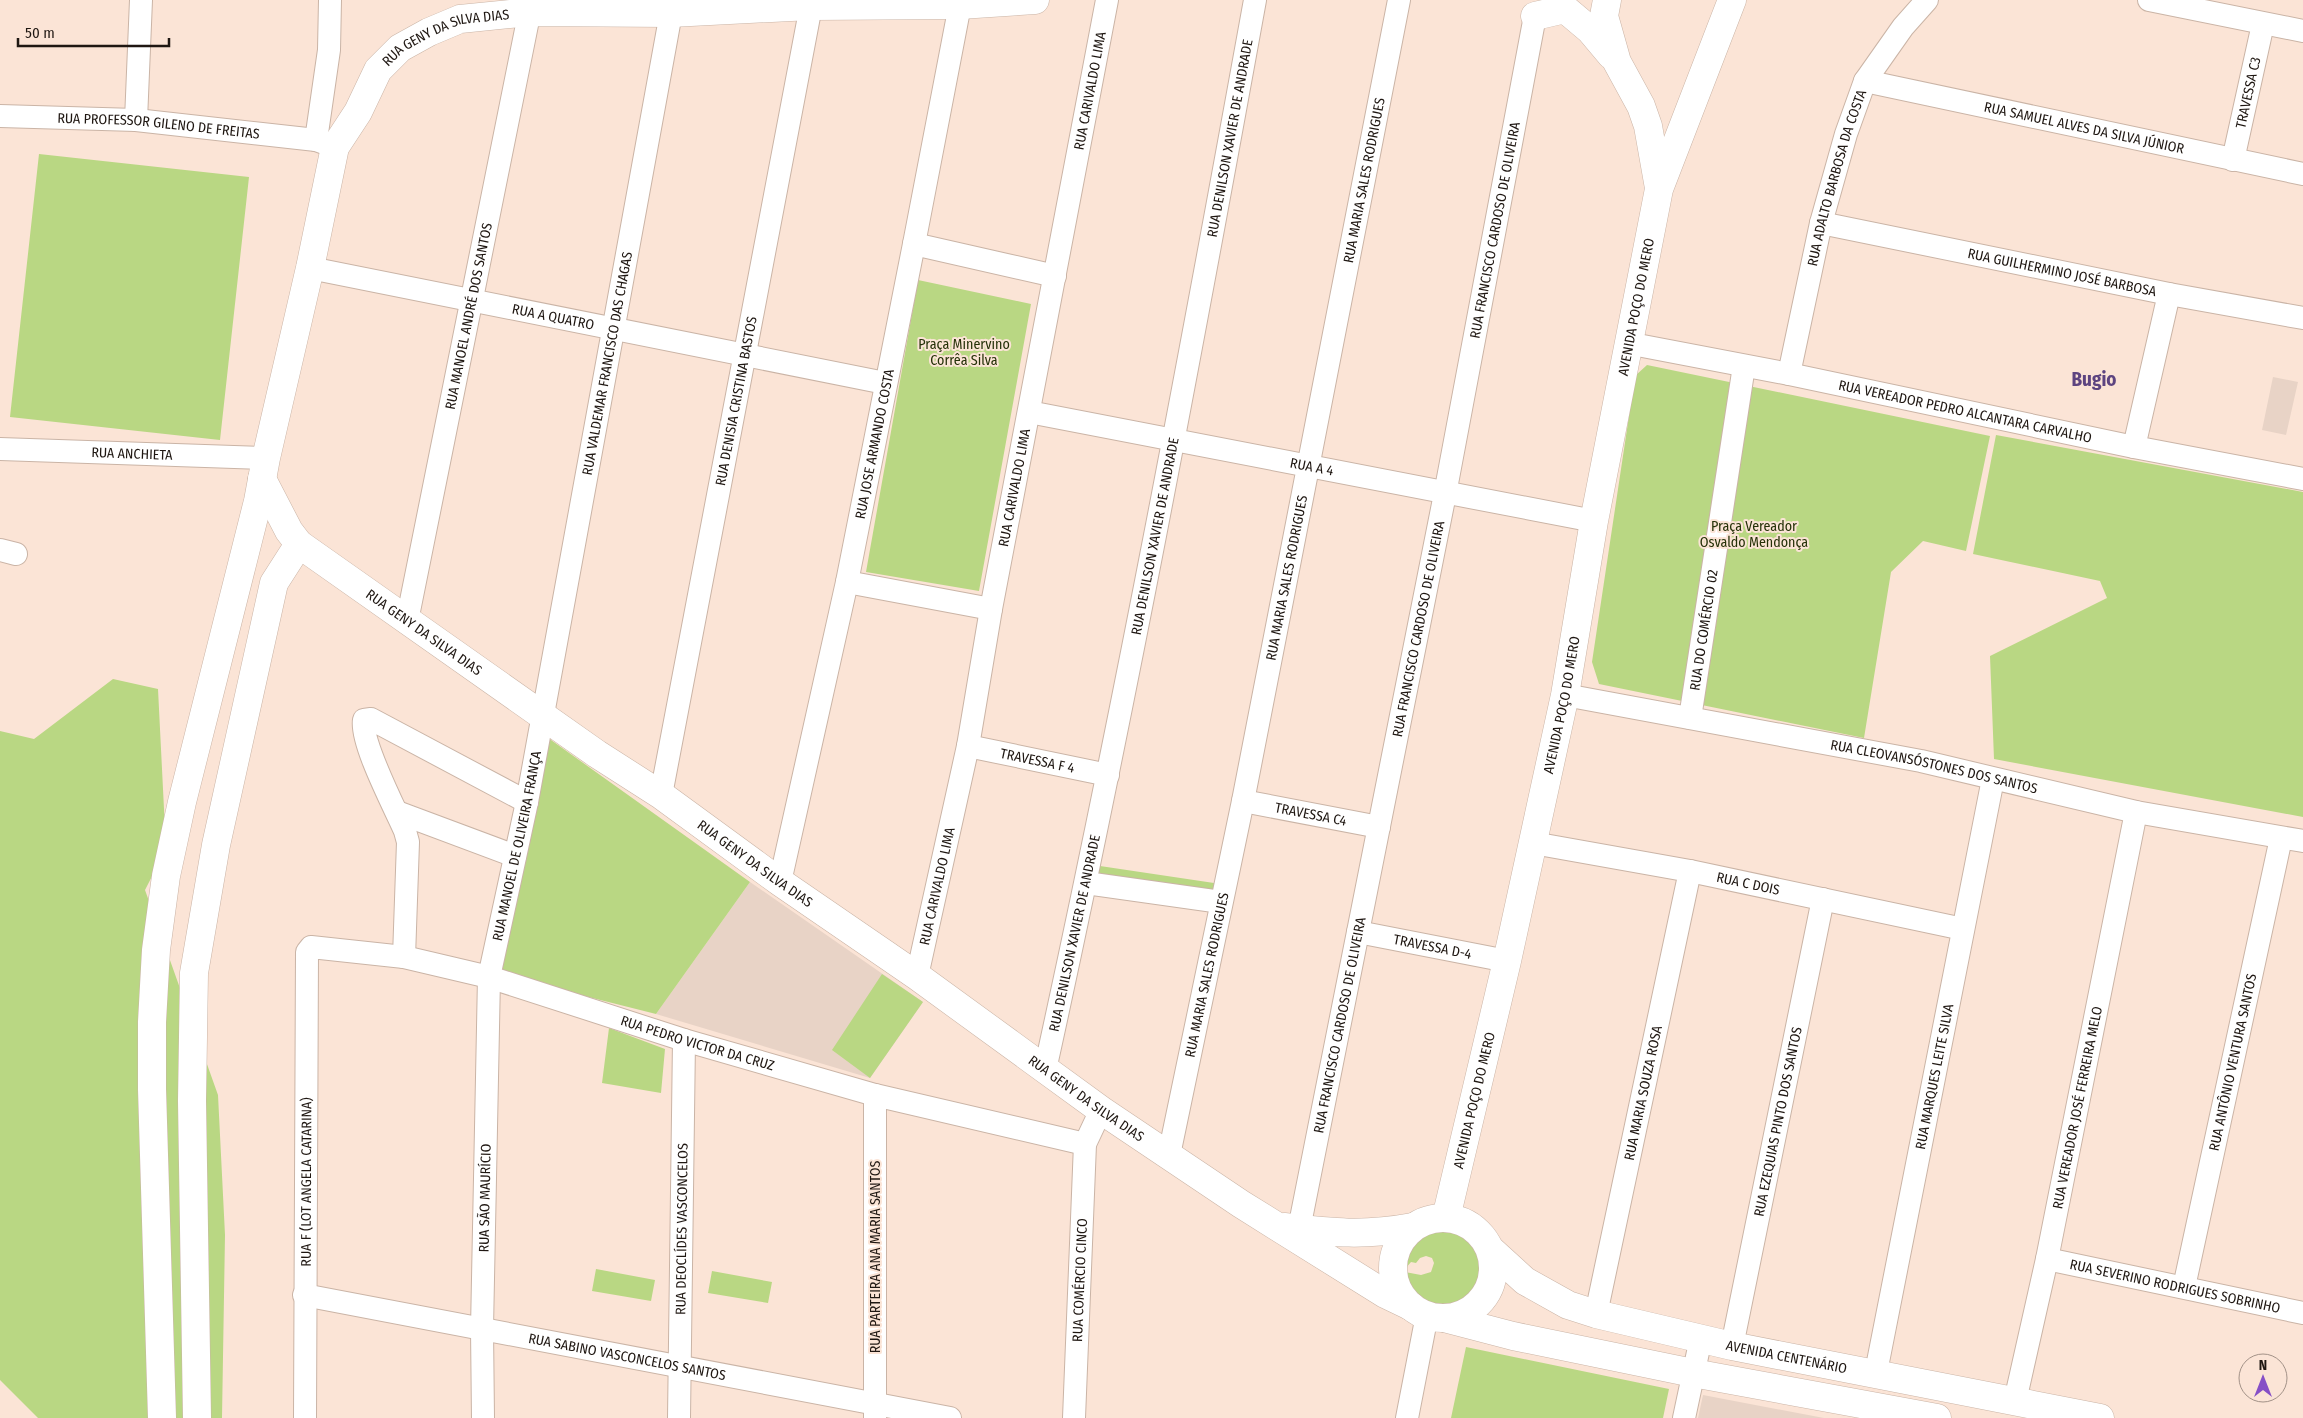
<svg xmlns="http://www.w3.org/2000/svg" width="2303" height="1418" font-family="'Fira Sans Condensed',sans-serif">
	<rect width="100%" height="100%" fill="#fbe4d6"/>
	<path fill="#e8d3c6" d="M 2273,377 L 2298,382 L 2286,435 L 2262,430 Z
		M 750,882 L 923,1002 L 870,1078 L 656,1014 Z
		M 1703,1395 L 1824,1418 L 1698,1418 Z"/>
	<path fill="#b9d783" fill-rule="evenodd" d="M 39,154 L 249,177 L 220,440 L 10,417 Z
		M 918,280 L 1031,304 L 979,591 L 866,572 Z
		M 1647,365 L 1990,436 L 1966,551 L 1923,541 L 1891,572 L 1864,738 L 1599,684 L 1592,662 L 1635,376 Z
		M 1996,435 L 2303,492 L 2303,817 L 1994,759 L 1990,656 L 2107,598 L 2100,581 L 1973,554 Z
		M 113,679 L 158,689 L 166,849 L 145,890 L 218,1095 L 225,1235 L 222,1418 L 38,1418 L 0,1380 L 0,731 L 34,739 Z
		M 544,735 L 750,882 L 656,1014 L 485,971 Z
		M 1100,866 L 1214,883 L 1214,894 L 1093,877 Z
		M 882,974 L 923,1002 L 870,1078 L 832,1050 Z
		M 609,1028 L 665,1049 L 661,1093 L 602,1083 Z
		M 1446,1223 C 1500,1235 1494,1303 1445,1304 C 1391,1306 1388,1226 1446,1223 ZM 1426,1256 L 1432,1258 L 1434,1263 L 1431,1272 L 1421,1275 L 1405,1272 L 1405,1269 L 1411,1262 L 1416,1263 L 1420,1258 Z
		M 596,1269 L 655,1280 L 651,1301 L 592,1291 Z
		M 712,1271 L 772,1282 L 768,1303 L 708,1293 Z
		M 1466,1347 L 1669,1389 L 1663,1418 L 1451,1418 Z"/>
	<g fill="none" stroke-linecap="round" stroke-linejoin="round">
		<g stroke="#cab4a6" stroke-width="24">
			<g id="minor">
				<path d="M 2149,0 L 2303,31"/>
				<path id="s1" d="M 1865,81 L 2303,174"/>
				<path id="s2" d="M 0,116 L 136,120 L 316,140 L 335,147"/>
				<path d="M 136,120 L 141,0"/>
				<path d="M 316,140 L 329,50 L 330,0"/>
				<path id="s3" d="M 2233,160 L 2263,24"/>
				<path id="s4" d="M 1821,223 L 2169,294 L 2303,318"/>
				<path d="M 914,244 L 1055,276"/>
				<path id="s5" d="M 310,268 L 885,383"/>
				<path id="s6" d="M 1627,343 L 1789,374 L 2134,447 L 2303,479"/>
				<path id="s7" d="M 1789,374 L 1821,223 L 1846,134 L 1865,81 L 1903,27 L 1927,0"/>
				<path id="s8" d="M 1029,412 L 1594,521"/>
				<path d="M 2134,447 L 2169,294"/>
				<path id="s9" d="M 0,449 L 266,458"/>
				<path d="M 0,550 L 16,554"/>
				<path d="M 847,582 L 991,609"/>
				<path id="s10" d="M 407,621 L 532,0"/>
				<path id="s11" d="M 1565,695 L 1921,761 L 2136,812 L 2303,841"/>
				<path id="s12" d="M 1690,718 L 1744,366"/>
				<path id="s13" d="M 968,746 L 1108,775"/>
				<path id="s14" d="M 661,795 L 811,6"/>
				<path id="s15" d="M 1243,801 L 1379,827"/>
				<path d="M 397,812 L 515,856"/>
				<path id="s16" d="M 1533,843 L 1690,871 L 1963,929"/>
				<path id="s17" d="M 780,882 L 847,582 L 914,244 L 960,5"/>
				<path d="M 1086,883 L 1221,902"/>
				<path id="s18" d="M 1358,932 L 1507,961"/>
				<path d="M 404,957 L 408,842 L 405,831 C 395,808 360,742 364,720 L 371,719 L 527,802"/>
				<path id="s19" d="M 917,976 L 968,746 L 991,609 L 1107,0"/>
				<path id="s20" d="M 1045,1070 C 1123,715 1190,358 1255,0"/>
				<path id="s21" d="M 1169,1155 L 1243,801 L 1399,0"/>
				<path id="s22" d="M 1297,1239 L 1445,494 L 1535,16"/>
				<path id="s23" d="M 2047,1259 L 2303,1313"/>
				<path id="s24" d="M 2184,1287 L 2281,838"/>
				<path id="s25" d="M 304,1295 L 950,1418"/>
				<path id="s26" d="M 1596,1314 L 1690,871"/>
				<path id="s27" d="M 1732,1346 L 1823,899"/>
				<path id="s28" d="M 1876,1372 L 1993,779"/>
				<path id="s29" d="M 2015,1401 L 2047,1259 L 2136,812"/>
				<path id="s30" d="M 305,1418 L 307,952 L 311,947 L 404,957 L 489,977 L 684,1040 L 875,1095 L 1085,1144"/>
				<path id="s31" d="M 483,1418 L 482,1329 L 489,977 L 527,802 L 671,13"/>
				<path id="s32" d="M 679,1418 L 684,1040"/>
				<path d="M 875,1418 L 875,1095"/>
				<path id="s33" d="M 1074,1418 L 1085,1144 L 1101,1110"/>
				<path d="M 1407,1418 L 1427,1315"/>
				<path d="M 1684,1418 L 1701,1338"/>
			</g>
		</g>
		<g stroke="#cab4a6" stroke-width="29">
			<g id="secondary">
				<path d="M 1607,0 L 1604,16 L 1617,62 L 1641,106 L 1648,126 L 1659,188"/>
				<path d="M 1535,16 L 1565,9 L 1590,30 L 1611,55"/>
				<path id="s34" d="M 262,479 L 289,531 L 299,544 L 597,754 L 661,795 L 780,882 L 917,976 L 1101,1110 L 1241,1204 L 1385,1294 L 1412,1307"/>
				<circle cx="1443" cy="1268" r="50"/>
				<path id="s35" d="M 1446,1218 L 1507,961 L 1565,695 L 1594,521 L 1659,189 L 1732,0"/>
				<path d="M 1284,1227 C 1334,1233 1364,1236 1413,1227"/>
				<path id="s36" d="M 1491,1250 L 1525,1281 L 1568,1305 L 1596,1314 L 1732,1346 L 2100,1418"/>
				<path d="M 1444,1318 L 1513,1336 L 1693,1373 L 1937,1418"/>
				<path id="s37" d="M 162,1418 L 152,1089 L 152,1022 L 156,950 L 166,876 L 182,802 L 258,501 L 266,458 L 310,268 L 335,147 L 358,112 L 378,70 L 400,48 L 429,32 L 460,19 L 530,12 L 671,13 L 811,6 L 960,5 L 1035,0"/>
				<path d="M 197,1418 L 192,1101 L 194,973 L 216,845 L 274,583 L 299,544"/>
			</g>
		</g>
		<use href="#minor" stroke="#fff" stroke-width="22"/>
		<use href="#secondary" stroke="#fff" stroke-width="28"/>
	</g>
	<g text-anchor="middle" stroke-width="4" stroke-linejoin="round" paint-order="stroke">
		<g font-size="14" fill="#1f1712" stroke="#fbe4d6">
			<text dy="5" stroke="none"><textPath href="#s37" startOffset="1458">RUA GENY DA SILVA DIAS</textPath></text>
			<text dy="5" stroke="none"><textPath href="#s19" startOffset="902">RUA CARIVALDO LIMA</textPath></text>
			<text dy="5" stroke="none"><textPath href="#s3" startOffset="69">TRAVESSA C3</textPath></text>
			<text dy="5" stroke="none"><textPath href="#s2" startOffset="159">RUA PROFESSOR GILENO DE FREITAS</textPath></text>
			<text dy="5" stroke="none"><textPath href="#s1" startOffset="224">RUA SAMUEL ALVES DA SILVA JÚNIOR</textPath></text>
			<text dy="5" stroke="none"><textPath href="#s20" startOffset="950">RUA DENILSON XAVIER DE ANDRADE</textPath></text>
			<text dy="5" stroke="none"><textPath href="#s7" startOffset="202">RUA ADALTO BARBOSA DA COSTA</textPath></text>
			<text dy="5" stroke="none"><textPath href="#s21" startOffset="994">RUA MARIA SALES RODRIGUES</textPath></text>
			<text dy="5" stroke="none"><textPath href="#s22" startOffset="1028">RUA FRANCISCO CARDOSO DE OLIVEIRA</textPath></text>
			<text dy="5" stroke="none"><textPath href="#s4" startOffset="246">RUA GUILHERMINO JOSÉ BARBOSA</textPath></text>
			<text dy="5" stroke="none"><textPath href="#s35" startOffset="931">AVENIDA POÇO DO MERO</textPath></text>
			<text dy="5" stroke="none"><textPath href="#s5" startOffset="248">RUA A QUATRO</textPath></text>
			<text dy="5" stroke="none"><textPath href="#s10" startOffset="311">RUA MANOEL ANDRÉ DOS SANTOS</textPath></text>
			<text dy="5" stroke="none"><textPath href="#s31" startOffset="1066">RUA VALDEMAR FRANCISCO DAS CHAGAS</textPath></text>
			<text dy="5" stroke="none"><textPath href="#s14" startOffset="401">RUA DENISIA CRISTINA BASTOS</textPath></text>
			<text dy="5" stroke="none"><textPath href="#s6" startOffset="345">RUA VEREADOR PEDRO ALCANTARA CARVALHO</textPath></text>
			<text dy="5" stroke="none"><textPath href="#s17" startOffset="448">RUA JOSE ARMANDO COSTA</textPath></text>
			<text dy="5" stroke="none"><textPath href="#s9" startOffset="132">RUA ANCHIETA</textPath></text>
			<text dy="5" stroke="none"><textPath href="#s8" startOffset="288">RUA A 4</textPath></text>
			<text dy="5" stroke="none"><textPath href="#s19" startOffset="498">RUA CARIVALDO LIMA</textPath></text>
			<text dy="5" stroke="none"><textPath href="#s20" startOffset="545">RUA DENILSON XAVIER DE ANDRADE</textPath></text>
			<text dy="5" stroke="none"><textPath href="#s21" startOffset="589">RUA MARIA SALES RODRIGUES</textPath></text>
			<text dy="5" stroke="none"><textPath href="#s22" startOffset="622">RUA FRANCISCO CARDOSO DE OLIVEIRA</textPath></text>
			<text dy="5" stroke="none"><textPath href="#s12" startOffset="89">RUA DO COMÉRCIO 02</textPath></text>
			<text dy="5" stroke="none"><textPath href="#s34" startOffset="228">RUA GENY DA SILVA DIAS</textPath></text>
			<text dy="5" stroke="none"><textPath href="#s35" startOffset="526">AVENIDA POÇO DO MERO</textPath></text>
			<text dy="5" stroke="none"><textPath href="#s13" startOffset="71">TRAVESSA F 4</textPath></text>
			<text dy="5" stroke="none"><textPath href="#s11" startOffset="376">RUA CLEOVANSÓSTONES DOS SANTOS</textPath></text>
			<text dy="5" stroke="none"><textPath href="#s15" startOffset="69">TRAVESSA C4</textPath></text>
			<text dy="5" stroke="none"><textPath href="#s31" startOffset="575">RUA MANOEL DE OLIVEIRA FRANÇA</textPath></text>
			<text dy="5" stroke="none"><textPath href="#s34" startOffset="632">RUA GENY DA SILVA DIAS</textPath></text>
			<text dy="5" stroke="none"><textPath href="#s16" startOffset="219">RUA C DOIS</textPath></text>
			<text dy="5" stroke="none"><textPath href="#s19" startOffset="92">RUA CARIVALDO LIMA</textPath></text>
			<text dy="5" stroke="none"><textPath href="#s20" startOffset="140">RUA DENILSON XAVIER DE ANDRADE</textPath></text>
			<text dy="5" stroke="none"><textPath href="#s18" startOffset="76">TRAVESSA D-4</textPath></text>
			<text dy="5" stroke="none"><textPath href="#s21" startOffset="184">RUA MARIA SALES RODRIGUES</textPath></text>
			<text dy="5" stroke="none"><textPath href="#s22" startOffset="218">RUA FRANCISCO CARDOSO DE OLIVEIRA</textPath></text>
			<text dy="5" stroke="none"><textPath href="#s30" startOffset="872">RUA PEDRO VICTOR DA CRUZ</textPath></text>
			<text dy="5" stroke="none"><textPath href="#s24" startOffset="230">RUA ANTÔNIO VENTURA SANTOS</textPath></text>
			<text dy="5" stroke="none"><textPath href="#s28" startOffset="301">RUA MARQUES LEITE SILVA</textPath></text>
			<text dy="5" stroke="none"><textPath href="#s26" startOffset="226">RUA MARIA SOUZA ROSA</textPath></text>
			<text dy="5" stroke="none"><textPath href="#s34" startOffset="1038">RUA GENY DA SILVA DIAS</textPath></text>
			<text dy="5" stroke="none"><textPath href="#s35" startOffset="121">AVENIDA POÇO DO MERO</textPath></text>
			<text dy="5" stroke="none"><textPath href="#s29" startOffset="300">RUA VEREADOR JOSÉ FERREIRA MELO</textPath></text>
			<text dy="5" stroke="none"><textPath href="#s27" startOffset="229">RUA EZEQUIAS PINTO DOS SANTOS</textPath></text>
			<text dy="5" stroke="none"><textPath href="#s30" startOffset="236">RUA F (LOT ANGELA CATARINA)</textPath></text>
			<text dy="5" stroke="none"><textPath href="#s31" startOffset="220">RUA SÃO MAURÍCIO</textPath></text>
			<text dy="5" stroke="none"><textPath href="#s32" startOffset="189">RUA DEOCLÍDES VASCONCELOS</textPath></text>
			<text transform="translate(875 1257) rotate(-90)" y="5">RUA PARTEIRA ANA MARIA SANTOS</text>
			<text dy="5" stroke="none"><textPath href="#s33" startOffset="138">RUA COMÉRCIO CINCO</textPath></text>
			<text dy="5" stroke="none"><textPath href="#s23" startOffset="131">RUA SEVERINO RODRIGUES SOBRINHO</textPath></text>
			<text dy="5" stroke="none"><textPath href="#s36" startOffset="320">AVENIDA CENTENÁRIO</textPath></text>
			<text dy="5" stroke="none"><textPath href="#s25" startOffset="329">RUA SABINO VASCONCELOS SANTOS</textPath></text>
		</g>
		<g font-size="14" fill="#253108" stroke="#fbe4d6">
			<text x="964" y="349">Praça Minervino<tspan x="964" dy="16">Corrêa Silva</tspan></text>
			<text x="1754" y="531">Praça Vereador<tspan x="1754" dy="16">Osvaldo Mendonça</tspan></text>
		</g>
		<g font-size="19" font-weight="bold" fill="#5d4480" stroke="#fbe4d6">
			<text x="2094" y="386">Bugio</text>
		</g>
	</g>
	<g transform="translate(2263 1378)"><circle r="24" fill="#fbe4d6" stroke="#a39288"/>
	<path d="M0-4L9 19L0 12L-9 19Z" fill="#864fc6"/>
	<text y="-8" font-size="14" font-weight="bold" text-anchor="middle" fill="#1f1712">N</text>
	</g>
	<path d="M18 38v8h151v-8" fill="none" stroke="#1f1712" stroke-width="2.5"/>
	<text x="25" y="38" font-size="15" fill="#1f1712" stroke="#fbe4d6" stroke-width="4" paint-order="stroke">50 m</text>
</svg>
